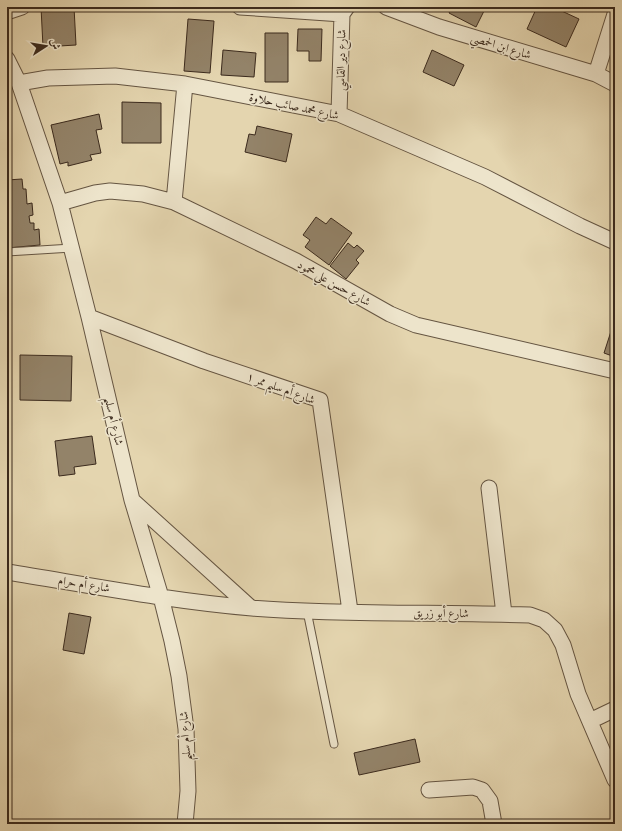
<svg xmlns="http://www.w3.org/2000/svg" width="622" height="831" font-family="'Libre Bodoni',Amiri,serif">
	<rect width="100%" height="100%" fill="#e4d5af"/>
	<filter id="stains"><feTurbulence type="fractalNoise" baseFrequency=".005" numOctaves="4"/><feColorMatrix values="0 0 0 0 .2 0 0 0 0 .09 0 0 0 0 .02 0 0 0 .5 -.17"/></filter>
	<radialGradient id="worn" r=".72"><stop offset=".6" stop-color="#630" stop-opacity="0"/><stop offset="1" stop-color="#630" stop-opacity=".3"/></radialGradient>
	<path fill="#938369" stroke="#3b2a1d" d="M 41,7 L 74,7 L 76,45 L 43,47 Z
		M 452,7 L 486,7 L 476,27 L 449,13 Z
		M 537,7 L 553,7 L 579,19 L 566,47 L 527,29 Z
		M 188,19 L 214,21 L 210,73 L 184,71 Z
		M 298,29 L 322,29 L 321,61 L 309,61 L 309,51 L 297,51 Z
		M 265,33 L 288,33 L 288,82 L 265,82 Z
		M 223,50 L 256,53 L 254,77 L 221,75 Z
		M 432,50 L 464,65 L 454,86 L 423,72 Z
		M 122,102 L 161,103 L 161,143 L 122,143 Z
		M 99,114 L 102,129 L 96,130 L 101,153 L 90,155 L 92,160 L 68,166 L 68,162 L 60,164 L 51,125 Z
		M 257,126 L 292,134 L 286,162 L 245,152 L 249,134 L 255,135 Z
		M 22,179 L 23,189 L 26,189 L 27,204 L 32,203 L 33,215 L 29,216 L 30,223 L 34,223 L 34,230 L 39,229 L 40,245 L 7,248 L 7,180 Z
		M 316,217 L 326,224 L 331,218 L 352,233 L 329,265 L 305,247 L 310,240 L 303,235 Z
		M 348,243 L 354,248 L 357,245 L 364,251 L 356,260 L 359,263 L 346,279 L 330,266 Z
		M 614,322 L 615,322 L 615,357 L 604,353 Z
		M 20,355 L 72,356 L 71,401 L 20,400 Z
		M 92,436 L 96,464 L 74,467 L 75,474 L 59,476 L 55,441 Z
		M 69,613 L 91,617 L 84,654 L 63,650 Z
		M 415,739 L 420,762 L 359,775 L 354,753 Z"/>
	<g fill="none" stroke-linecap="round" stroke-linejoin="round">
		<g stroke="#655542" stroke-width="9">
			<path id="lane" d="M 7,252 L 72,248
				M 307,611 L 334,744"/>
		</g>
		<g stroke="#655542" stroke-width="17">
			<path id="street" d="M 240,7 L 342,14
				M 386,7 L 439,27 L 596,74 L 615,84
				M 7,12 L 22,7
				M 7,59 L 19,83 L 60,203 L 89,317 L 132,500 L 161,597 L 172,641 L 179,676 L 186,729 L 188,791 L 185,824
				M 596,74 L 615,14
				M 19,83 L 48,78 L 115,76 L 185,84 L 339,114 L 485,177 L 580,226 L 615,242
				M 339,114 L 342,14 L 347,7
				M 174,202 L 185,84
				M 60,203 L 95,193 L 110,191 L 143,194 L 174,202 L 296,261 L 390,314 L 416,325 L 615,371
				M 89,317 L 204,361 L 320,400 L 350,611
				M 489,488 L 504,614
				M 133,501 L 251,608
				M 7,572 C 88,585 170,601 252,608 C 344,615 437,612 530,615 L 544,620 L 555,630 L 563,645 L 578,694 L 615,780
				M 590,721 L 615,709
				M 429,790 L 473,787 L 482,790 L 490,801 L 494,824"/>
		</g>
		<use href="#lane" stroke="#ede4cb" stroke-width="7"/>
		<use href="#street" stroke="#ede4cb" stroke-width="15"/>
	</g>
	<g text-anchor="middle" stroke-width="3" stroke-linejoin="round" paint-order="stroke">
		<g font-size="12" fill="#3b2a1d" stroke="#ede4cb">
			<text transform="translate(501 46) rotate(17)" y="4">شارع ابن الحمصي</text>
			<text transform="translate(341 60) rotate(-89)" y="4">شارع دير القاسي</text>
			<text transform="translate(294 106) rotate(12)" y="4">شارع محمد صائب حلاوة</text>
			<text transform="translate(334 283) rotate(29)" y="4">شارع حسن علي محمود</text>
			<text transform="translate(281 388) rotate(20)" y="4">شارع أم سليم ممر ١</text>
			<text transform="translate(114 421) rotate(77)" y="4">شارع أم سليم</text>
			<text transform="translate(84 584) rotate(9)" y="4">شارع أم حرام</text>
			<text transform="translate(441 613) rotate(1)" y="4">شارع أبو زريق</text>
			<text transform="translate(185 736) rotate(-94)" y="4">شارع أم سليم</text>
		</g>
	</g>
	<rect width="622" height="831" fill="none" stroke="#e4d5af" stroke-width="24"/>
	<rect x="8" y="8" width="606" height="815" fill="none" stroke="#3b2a1d" stroke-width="2"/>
	<rect x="12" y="12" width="598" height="807" fill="none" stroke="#3b2a1d"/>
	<g transform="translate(46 46) rotate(78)" stroke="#ede4cb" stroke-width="3" paint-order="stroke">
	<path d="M0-3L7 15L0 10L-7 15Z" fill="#3b2a1d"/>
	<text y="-6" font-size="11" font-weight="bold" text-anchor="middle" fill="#3b2a1d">ش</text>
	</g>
	<rect width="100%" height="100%" filter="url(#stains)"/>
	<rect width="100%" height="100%" fill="url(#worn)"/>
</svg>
